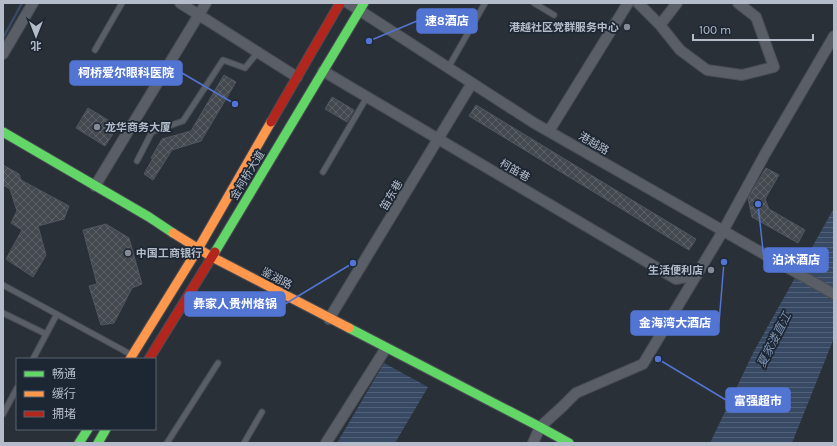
<svg xmlns="http://www.w3.org/2000/svg" width="837" height="446" font-family="Karla,'Noto Sans SC',sans-serif">
	<defs>
		<pattern id="water-rules" width="6" height="5" patternUnits="userSpaceOnUse"><rect width="6" height="5" fill="#384963"/><path d="M0 2.5h6" fill="none" stroke="#526178"/></pattern>
		<pattern id="building-cross-hatch" width="8" height="8" patternUnits="userSpaceOnUse"><rect width="8" height="8" fill="#444950"/><path d="M0 0l8 8M0 8l8-8" fill="none" stroke="#5d6168"/></pattern>
	</defs>
	<rect width="100%" height="100%" fill="#2a3038"/>
	<path fill="url(#water-rules)" d="M 834,208 L 834,338 L 792,443 L 710,443 L 754,351 Z
		M 384,363 L 428,387 L 395,443 L 337,443 Z"/>
	<g fill="none" stroke-linecap="round" stroke-linejoin="round">
		<path stroke="#384963" stroke-width="2.5" d="M 3,38 L 22,3"/>
	</g>
	<path fill="url(#building-cross-hatch)" stroke="#52575f" d="M 224,75 L 236,82 L 201,141 L 172,150 L 153,180 L 144,174 L 153,158 L 151,158 L 162,139 L 191,131 Z
		M 332,97 L 354,110 L 347,122 L 325,109 Z
		M 476,105 L 696,239 L 689,250 L 469,116 Z
		M 88,108 L 118,126 L 105,146 L 76,128 Z
		M 3,165 L 19,174 L 21,180 L 69,206 L 64,219 L 38,226 L 46,255 L 33,277 L 6,259 L 22,230 L 11,223 L 17,211 L 10,189 L 3,185 Z
		M 766,168 L 779,175 L 765,199 L 769,209 L 805,230 L 798,243 L 752,217 L 748,198 Z
		M 106,224 L 129,238 L 142,284 L 132,288 L 114,323 L 101,325 L 89,286 L 97,284 L 83,230 Z"/>
	<g fill="none" stroke-linecap="round" stroke-linejoin="round">
		<g stroke="#484c53" stroke-width="7">
			<path id="lane" d="M 534,3 L 554,15
				M 95,50 L 122,3
				M 448,68 L 485,3
				M 137,161 L 152,132 L 183,121 L 223,60 L 245,68 L 258,52
				M 323,172 L 367,97
				M 3,285 L 132,355
				M 3,313 L 46,334
				M 33,359 L 57,314
				M 3,414 L 17,388
				M 167,443 L 218,363
				M 244,443 L 262,412"/>
		</g>
		<g stroke="#484c53" stroke-width="12">
			<path id="street" d="M 180,3 L 297,77
				M 348,3 L 534,123 L 834,294
				M 638,3 L 660,25 L 680,50 L 707,70 L 742,75 L 774,67 L 756,17 L 738,3
				M 660,25 L 677,3
				M 3,54 L 33,3
				M 323,71 L 676,279 L 697,275
				M 549,131 L 628,3
				M 95,186 L 206,3
				M 329,319 L 472,83
				M 326,443 L 386,348
				M 533,443 L 540,427 L 562,407 L 576,393 L 643,364 L 723,231 L 765,154 L 834,36"/>
		</g>
		<g stroke="#484c53" stroke-width="11">
			<path id="fast" d="M 3,132 L 149,217 L 173,233
				M 215,252 L 364,3
				M 349,328 L 540,427 L 569,443
				M 79,443 L 88,429
				M 98,443 L 106,429"/>
		</g>
		<g stroke="#484c53" stroke-width="11">
			<path id="slow" d="M 173,233 L 212,257 L 349,328
				M 130,359 L 198,249 L 271,122"/>
		</g>
		<g stroke="#484c53" stroke-width="11">
			<path id="jam" d="M 271,122 L 340,3
				M 149,359 L 215,252"/>
		</g>
		<use href="#lane" stroke="#5a5e66" stroke-width="5"/>
		<use href="#street" stroke="#5a5e66" stroke-width="10"/>
		<use href="#fast" stroke="#63d668" stroke-width="9"/>
		<use href="#slow" stroke="#ff974d" stroke-width="9"/>
		<use href="#jam" stroke="#b3261e" stroke-width="9"/>
	</g>
	<g fill="#848b96" stroke="#1d2633" stroke-width="1.5">
		<circle cx="627" cy="27" r="4"/>
		<circle cx="97" cy="127" r="4"/>
		<circle cx="128" cy="253" r="4"/>
		<circle cx="711" cy="270" r="4"/>
	</g>
	<g text-anchor="middle" stroke-width="3.5" stroke-linejoin="round" paint-order="stroke">
		<g font-size="11" font-weight="bold" fill="#b4bcc9" stroke="#1d2633" text-anchor="end">
			<text x="619" y="31">港越社区党群服务中心</text>
			<text x="105" y="131" text-anchor="start">龙华商务大厦</text>
			<text x="136" y="257" text-anchor="start">中国工商银行</text>
			<text x="703" y="274">生活便利店</text>
		</g>
		<g font-size="11" fill="#b4bcc9" stroke="#1d2633">
			<text transform="translate(594 143) rotate(30)" y="4">港越路</text>
			<text transform="translate(515 170) rotate(30)" y="4">柯笛巷</text>
			<text transform="translate(247 175) rotate(-59)" y="4">金柯桥大道</text>
			<text transform="translate(391 195) rotate(-59)" y="4">笛东巷</text>
			<text transform="translate(277 278) rotate(28)" y="4">鉴湖路</text>
		</g>
		<g font-size="12" font-style="italic" fill="#7c92b1" stroke="#1d2633">
			<text transform="translate(774 340) rotate(-63)" y="4">夏家溇直江</text>
		</g>
	</g>
	<path fill="none" stroke="#5274d3" stroke-width="1.5" d="M369 41L417 21M235 104L182 73M758 204L764 260M353 263L285 304M724 262L719 323M658 359L726 400"/>
	<g fill="#5274d3" stroke="#1d2633" stroke-width="1.5">
		<circle cx="369" cy="41" r="4"/>
		<circle cx="235" cy="104" r="4"/>
		<circle cx="758" cy="204" r="4"/>
		<circle cx="353" cy="263" r="4"/>
		<circle cx="724" cy="262" r="4"/>
		<circle cx="658" cy="359" r="4"/>
	</g>
	<g fill="#5274d3" stroke="#5274d3" stroke-width="1.5">
		<rect x="417" y="9" width="60" height="24" rx="4"/>
		<rect x="70" y="61" width="112" height="24" rx="4"/>
		<rect x="764" y="248" width="64" height="24" rx="4"/>
		<rect x="185" y="292" width="100" height="24" rx="4"/>
		<rect x="631" y="311" width="88" height="24" rx="4"/>
		<rect x="726" y="388" width="64" height="24" rx="4"/>
	</g>
	<g font-size="12" text-anchor="middle" font-weight="bold" fill="#fff">
		<text x="447" y="25">速8酒店</text>
		<text x="126" y="77">柯桥爱尔眼科医院</text>
		<text x="796" y="264">泊沐酒店</text>
		<text x="235" y="308">彝家人贵州烙锅</text>
		<text x="675" y="327">金海湾大酒店</text>
		<text x="758" y="405">富强超市</text>
	</g>
	<rect width="837" height="446" fill="none" stroke="#b4bcc9" stroke-width="8"/>
	<rect x="16" y="358" width="140" height="72" fill="#1d2633" stroke="#59626f"/>
	<rect x="24" y="371" width="20" height="6" fill="#63d668" stroke="#59626f"/>
	<text x="52" y="378" font-size="12" fill="#b4bcc9">畅通</text>
	<rect x="24" y="391" width="20" height="6" fill="#ff974d" stroke="#59626f"/>
	<text x="52" y="398" font-size="12" fill="#b4bcc9">缓行</text>
	<rect x="24" y="411" width="20" height="6" fill="#b3261e" stroke="#59626f"/>
	<text x="52" y="418" font-size="12" fill="#b4bcc9">拥堵</text>
	<g transform="translate(36 36) rotate(180)" stroke="#1d2633" stroke-width="3" paint-order="stroke">
	<path d="M0-3L7 15L0 10L-7 15Z" fill="#b4bcc9"/>
	<text y="-6" font-size="11" font-weight="bold" text-anchor="middle" fill="#b4bcc9">北</text>
	</g>
	<path d="M693 34v6h120v-6" fill="none" stroke="#b4bcc9" stroke-width="2"/>
	<text x="699" y="34" font-size="12" fill="#b4bcc9" stroke="#1d2633" stroke-width="3" paint-order="stroke">100 m</text>
</svg>
